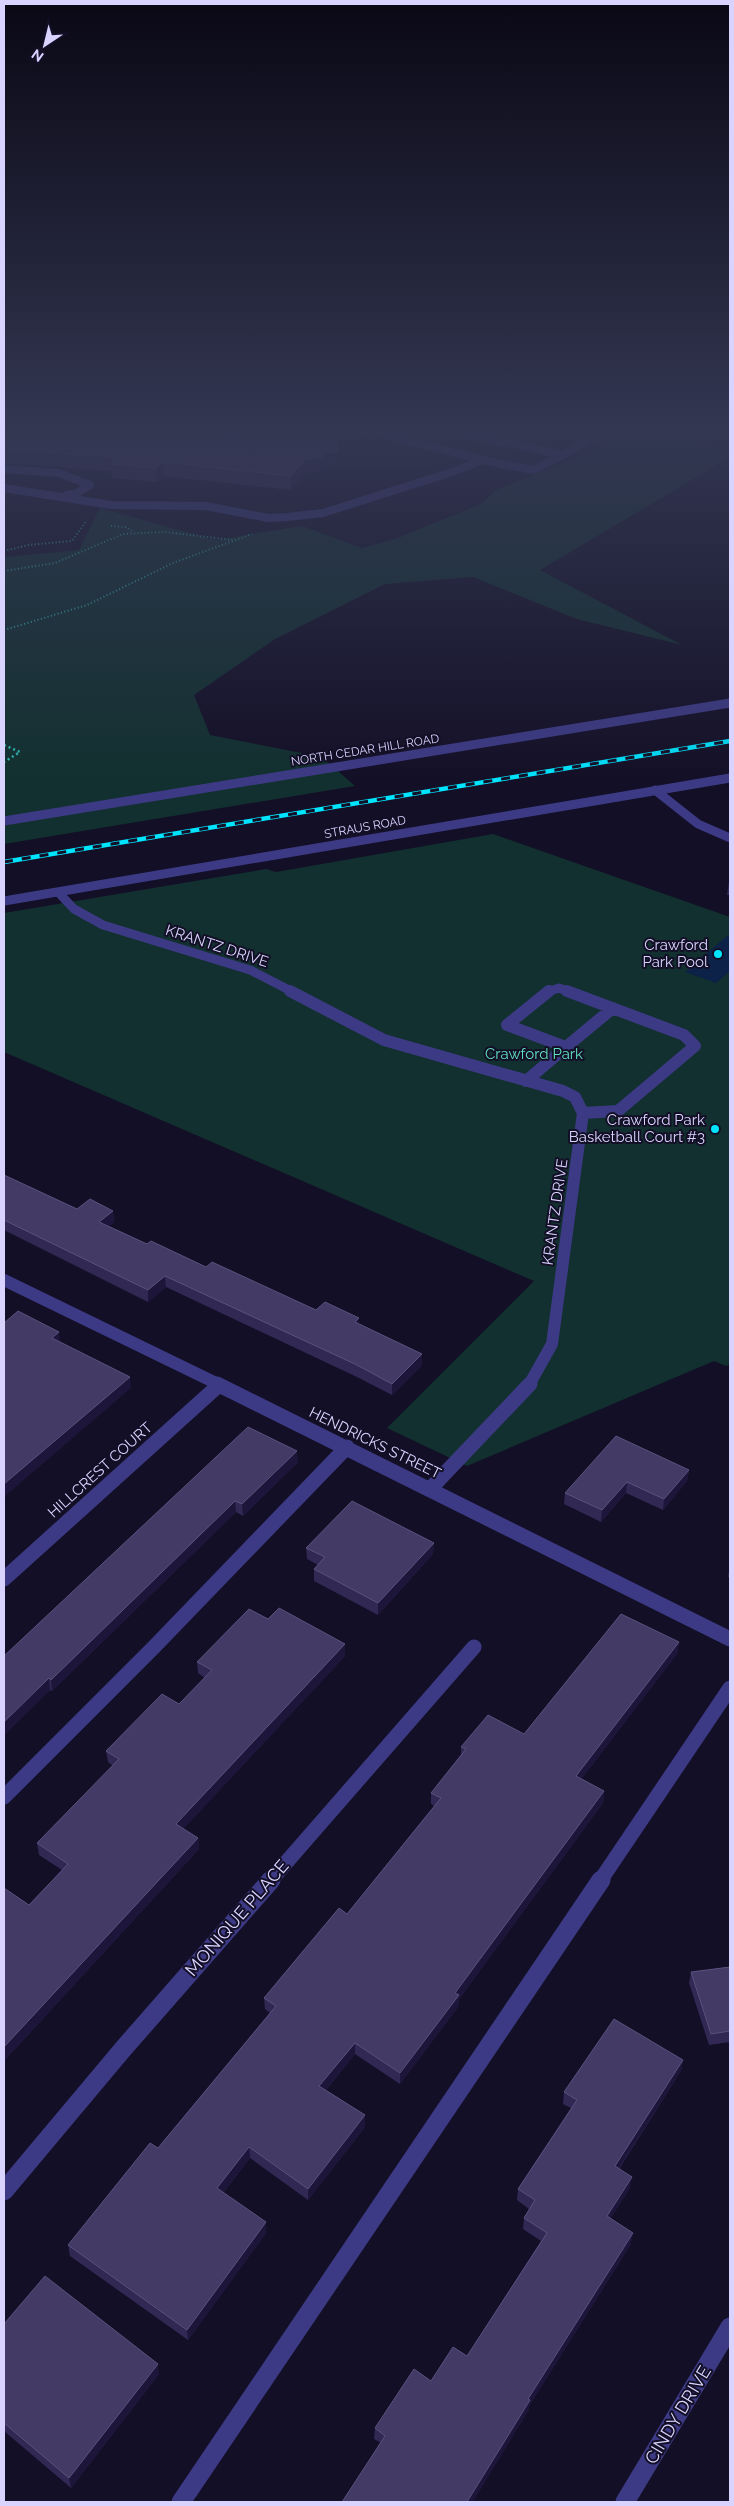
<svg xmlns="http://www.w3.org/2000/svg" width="734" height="2506" font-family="Raleway,sans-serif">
	<rect width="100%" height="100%" fill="#130f26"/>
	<path fill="#12302f" d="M 532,434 L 690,434 L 690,438 L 730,455 L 730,457 L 540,570 L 682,645 L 577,619 L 473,577 L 385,584 L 275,639 L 194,695 L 210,735 L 322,757 L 355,786 L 4,844 L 4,557 L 79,550 L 100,508 L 215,540 L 302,526 L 362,548 L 398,538 L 481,504 L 496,490 L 604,446 Z
		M 493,834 L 730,917 L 730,1364 L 726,1366 L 714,1361 L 467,1466 L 387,1428 L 534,1281 L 4,1052 L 4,913 L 266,869 L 276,872 Z"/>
	<path fill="#0c2248" d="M 727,936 L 730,937 L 730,971 L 716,983 L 685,972 Z"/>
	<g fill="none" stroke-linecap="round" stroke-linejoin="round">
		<path stroke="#2fb8b0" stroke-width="2" stroke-dasharray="1 2.5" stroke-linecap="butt" d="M 111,526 L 126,527 L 133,532
			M 4,551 L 28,545 L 72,541 L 87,520
			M 4,571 L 55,563 L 123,534 L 165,532 L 233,540
			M 4,630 L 87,605 L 173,563 L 252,534"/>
		<path stroke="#2fb8b0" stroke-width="2.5" stroke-dasharray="2 3" stroke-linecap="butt" d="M 4,745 L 20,752 L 4,762"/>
		<path stroke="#3d3a85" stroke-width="8" d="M 337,434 L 363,434
			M 384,434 L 482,460
			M 154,436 L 264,435
			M 563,455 L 585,442
			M 4,469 L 59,473 L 90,485 L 75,494 L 67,495
			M 4,488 L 111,505 L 206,506 L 268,518 L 287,517 L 323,513 L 455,471 L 482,460 L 533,470 L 563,455 L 468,434"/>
		<path stroke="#3d3a85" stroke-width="9" d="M 655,790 L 698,824 L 730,838
			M 4,821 L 730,703
			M 58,892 L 74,909 L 103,925 L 250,970 L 293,992
			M 4,901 L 730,778
			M 547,992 L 559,988 L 570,992"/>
		<path stroke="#3d3a85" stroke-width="12" d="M 290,991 L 384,1040 L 563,1091 L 575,1097 L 583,1113 L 552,1344 L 529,1385
			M 567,991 L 684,1035 L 695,1046 L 618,1111 L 583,1113
			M 566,1047 L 613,1008
			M 526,1081 L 566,1047 L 507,1025 L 549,991
			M 4,1280 L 220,1385"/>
		<path stroke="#3d3a85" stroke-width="15" d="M 217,1384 L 730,1639
			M 430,1489 L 530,1384
			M 4,1579 L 219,1385
			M 4,1797 L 154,1647 L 347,1447
			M 270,1881 L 474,1647
			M 600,1881 L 730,1688"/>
		<path stroke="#3d3a85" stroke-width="19" d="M 4,2191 L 123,2049 L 271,1880
			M 181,2502 L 601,1880
			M 625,2502 L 730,2327"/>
		<g stroke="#00e5ff" stroke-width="4.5">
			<path id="rail" d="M 4,862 L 730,741"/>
		</g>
		<use href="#rail" stroke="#130f26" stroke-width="3" stroke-dasharray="9" stroke-linecap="butt"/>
	</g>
	<path fill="#312854" d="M 4,434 L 339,465 L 324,467 L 322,471 L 305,473 L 291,490 L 163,476 L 157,482 L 112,478 L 111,471 L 4,463 Z
		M 730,881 L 730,895 L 727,895 L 729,882 Z
		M 4,1175 L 77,1209 L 113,1211 L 114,1222 L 109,1226 L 147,1244 L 316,1310 L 359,1318 L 359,1324 L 422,1354 L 422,1365 L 392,1395 L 357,1377 L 166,1287 L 148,1302 L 4,1230 Z
		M 248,1427 L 298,1462 L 243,1516 L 236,1512 L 52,1691 L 50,1690 L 4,1735 Z
		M 689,1470 L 687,1481 L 663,1510 L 626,1493 L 601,1522 L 564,1504 L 565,1493 Z
		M 434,1543 L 433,1554 L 378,1615 L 314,1581 L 314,1569 L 318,1565 L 307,1559 L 306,1548 Z
		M 730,1565 L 730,1577 L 728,1577 Z
		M 268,1619 L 345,1656 L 183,1829 L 198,1838 L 199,1849 L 4,2061 L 4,1888 L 29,1905 L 62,1870 L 39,1855 L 37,1843 L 113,1766 L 108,1762 L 106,1751 L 179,1704 L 205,1678 L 198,1673 L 197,1662 Z
		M 679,1642 L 677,1654 L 581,1779 L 604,1791 L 603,1803 L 459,1999 L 458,2007 L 400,2084 L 355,2054 L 326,2090 L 365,2115 L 365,2127 L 308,2200 L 250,2158 L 223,2193 L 266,2233 L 188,2340 L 70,2256 L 68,2245 L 158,2148 L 270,2013 L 265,2009 L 264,1998 L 347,1914 L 434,1806 L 431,1804 L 431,1793 L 461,1755 L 461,1747 L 524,1734 Z
		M 730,1967 L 730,2042 L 709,2045 L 689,1983 L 691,1972 Z
		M 683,2060 L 681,2071 L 619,2169 L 630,2188 L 610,2219 L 631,2244 L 529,2406 L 529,2410 L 381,2443 L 374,2439 L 375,2428 L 431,2381 L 467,2356 L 541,2241 L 523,2229 L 524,2218 L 529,2209 L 517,2200 L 518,2189 L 571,2108 L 563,2104 L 564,2092 Z
		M 4,2324 L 159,2374 L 71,2488 L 4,2431 Z"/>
	<path fill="#1d163a" d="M 338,451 L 339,465 L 324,467 L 322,471 L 305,473 L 291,490 L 291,476 L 305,459 L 324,453 Z
		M 163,462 L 163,476 L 157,482 L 156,468 Z
		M 113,1211 L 114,1222 L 100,1233 L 99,1222 Z
		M 165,1276 L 166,1287 L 148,1302 L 148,1290 Z
		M 359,1318 L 359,1329 L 355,1322 Z
		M 59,1332 L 60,1343 L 52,1338 Z
		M 422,1354 L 422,1365 L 392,1395 L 392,1384 Z
		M 130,1377 L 131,1388 L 4,1497 L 4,1484 Z
		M 297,1451 L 298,1462 L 243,1516 L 242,1504 Z
		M 689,1470 L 687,1481 L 663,1510 L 664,1499 Z
		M 627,1482 L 626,1493 L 601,1522 L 602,1510 Z
		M 235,1501 L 236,1512 L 52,1691 L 51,1680 Z
		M 434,1543 L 433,1554 L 378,1615 L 378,1603 Z
		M 679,1642 L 677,1654 L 575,1788 L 576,1776 Z
		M 345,1644 L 345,1656 L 177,1836 L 176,1824 Z
		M 49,1678 L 50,1690 L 4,1735 L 4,1722 Z
		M 604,1791 L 603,1803 L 459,1999 L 458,2007 L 400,2084 L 400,2073 L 455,1993 Z
		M 198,1838 L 199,1849 L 4,2061 L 4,2047 Z
		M 355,2043 L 355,2054 L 320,2097 L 319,2086 Z
		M 683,2060 L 681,2071 L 613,2177 L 615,2166 Z
		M 365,2115 L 365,2127 L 308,2200 L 308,2189 Z
		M 249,2147 L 250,2158 L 218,2199 L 217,2188 Z
		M 632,2177 L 630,2188 L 605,2227 L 607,2216 Z
		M 266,2222 L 266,2233 L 188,2340 L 187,2330 Z
		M 633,2233 L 631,2244 L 529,2406 L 529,2410 L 473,2502 L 467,2502 L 528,2399 Z
		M 158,2364 L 159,2374 L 71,2488 L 69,2478 Z"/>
	<path fill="#433a66" stroke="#5a527e" d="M 4,434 L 115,434 L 134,435 L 244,438 L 252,434 L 337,434 L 338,451 L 324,453 L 322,457 L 305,459 L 291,476 L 163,462 L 156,468 L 111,464 L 116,457 L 4,449 Z
		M 4,1175 L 77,1209 L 90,1199 L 113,1211 L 99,1222 L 147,1244 L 151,1241 L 206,1267 L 212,1262 L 316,1310 L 325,1302 L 359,1318 L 355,1322 L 422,1354 L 392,1384 L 357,1365 L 165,1276 L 148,1290 L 4,1220 Z
		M 18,1311 L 59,1332 L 52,1338 L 130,1377 L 4,1484 L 4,1323 Z
		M 248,1427 L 297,1451 L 242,1504 L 235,1501 L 51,1680 L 49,1678 L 4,1722 L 4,1656 Z
		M 616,1436 L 689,1470 L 664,1499 L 627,1482 L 602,1510 L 565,1493 Z
		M 352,1501 L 434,1543 L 378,1603 L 314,1569 L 325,1557 L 306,1548 Z
		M 279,1608 L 345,1644 L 176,1824 L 198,1838 L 4,2047 L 4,1888 L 29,1905 L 68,1864 L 37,1843 L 119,1759 L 106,1751 L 162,1694 L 179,1704 L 212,1670 L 197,1662 L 249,1609 L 268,1619 Z
		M 621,1614 L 679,1642 L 576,1776 L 604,1791 L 455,1993 L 459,1995 L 400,2073 L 355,2043 L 319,2086 L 365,2115 L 308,2189 L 249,2147 L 217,2188 L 266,2222 L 187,2330 L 68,2245 L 150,2143 L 158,2148 L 276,2006 L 264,1998 L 339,1908 L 347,1914 L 441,1798 L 431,1793 L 466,1749 L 461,1747 L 488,1715 L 524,1734 Z
		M 730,1967 L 730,2031 L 711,2034 L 691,1972 Z
		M 614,2019 L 683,2060 L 615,2166 L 632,2177 L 607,2216 L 633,2233 L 528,2399 L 530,2400 L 467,2502 L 342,2502 L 385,2436 L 375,2428 L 414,2369 L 431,2381 L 453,2347 L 467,2356 L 547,2233 L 524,2218 L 535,2200 L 518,2189 L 577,2100 L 564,2092 Z
		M 45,2276 L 158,2364 L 69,2478 L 4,2423 L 4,2324 Z"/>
	<linearGradient id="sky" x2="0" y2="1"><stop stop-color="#0a0815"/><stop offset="0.55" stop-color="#333752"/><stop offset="1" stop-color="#333752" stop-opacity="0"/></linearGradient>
	<rect width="734" height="784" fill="url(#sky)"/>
	<g fill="#00e5ff" stroke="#130f26" stroke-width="2">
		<circle cx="718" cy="954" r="5"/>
		<circle cx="715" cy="1129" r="5"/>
	</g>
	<g text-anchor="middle" stroke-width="4" stroke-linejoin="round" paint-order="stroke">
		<g font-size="12" fill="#d9d4ff" stroke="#130f26">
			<text transform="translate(365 750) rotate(-9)" y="4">NORTH CEDAR HILL ROAD</text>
			<text transform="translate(365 827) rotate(-10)" y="4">STRAUS ROAD</text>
		</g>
		<g font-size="15" fill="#d9d4ff" stroke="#130f26" text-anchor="end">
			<text x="708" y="950">Crawford<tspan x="708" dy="17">Park Pool</tspan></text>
			<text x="705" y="1125">Crawford Park<tspan x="705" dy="17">Basketball Court #3</tspan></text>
		</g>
		<g font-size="15" fill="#d9d4ff" stroke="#130f26">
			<text transform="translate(217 946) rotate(18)" y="5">KRANTZ DRIVE</text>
			<text transform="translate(555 1212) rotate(-82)" y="5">KRANTZ DRIVE</text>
			<text transform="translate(375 1443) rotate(26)" y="5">HENDRICKS STREET</text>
			<text transform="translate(100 1470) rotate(-42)" y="5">HILLCREST COURT</text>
		</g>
		<g font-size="15" fill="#5fe0c0" stroke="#130f26">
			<text x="534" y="1059">Crawford Park</text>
		</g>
		<g font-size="18" fill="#d9d4ff" stroke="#130f26">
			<text transform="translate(237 1918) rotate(-49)" y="6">MONIQUE PLACE</text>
			<text transform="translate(678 2415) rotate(-59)" y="6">CINDY DRIVE</text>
		</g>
	</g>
	<rect width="734" height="2506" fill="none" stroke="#d9d4ff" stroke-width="10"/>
	<g transform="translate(45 45) rotate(215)" stroke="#130f26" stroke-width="4" paint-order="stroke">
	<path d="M0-4L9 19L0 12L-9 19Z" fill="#d9d4ff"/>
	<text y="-8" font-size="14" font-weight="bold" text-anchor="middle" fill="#d9d4ff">N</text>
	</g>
</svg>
